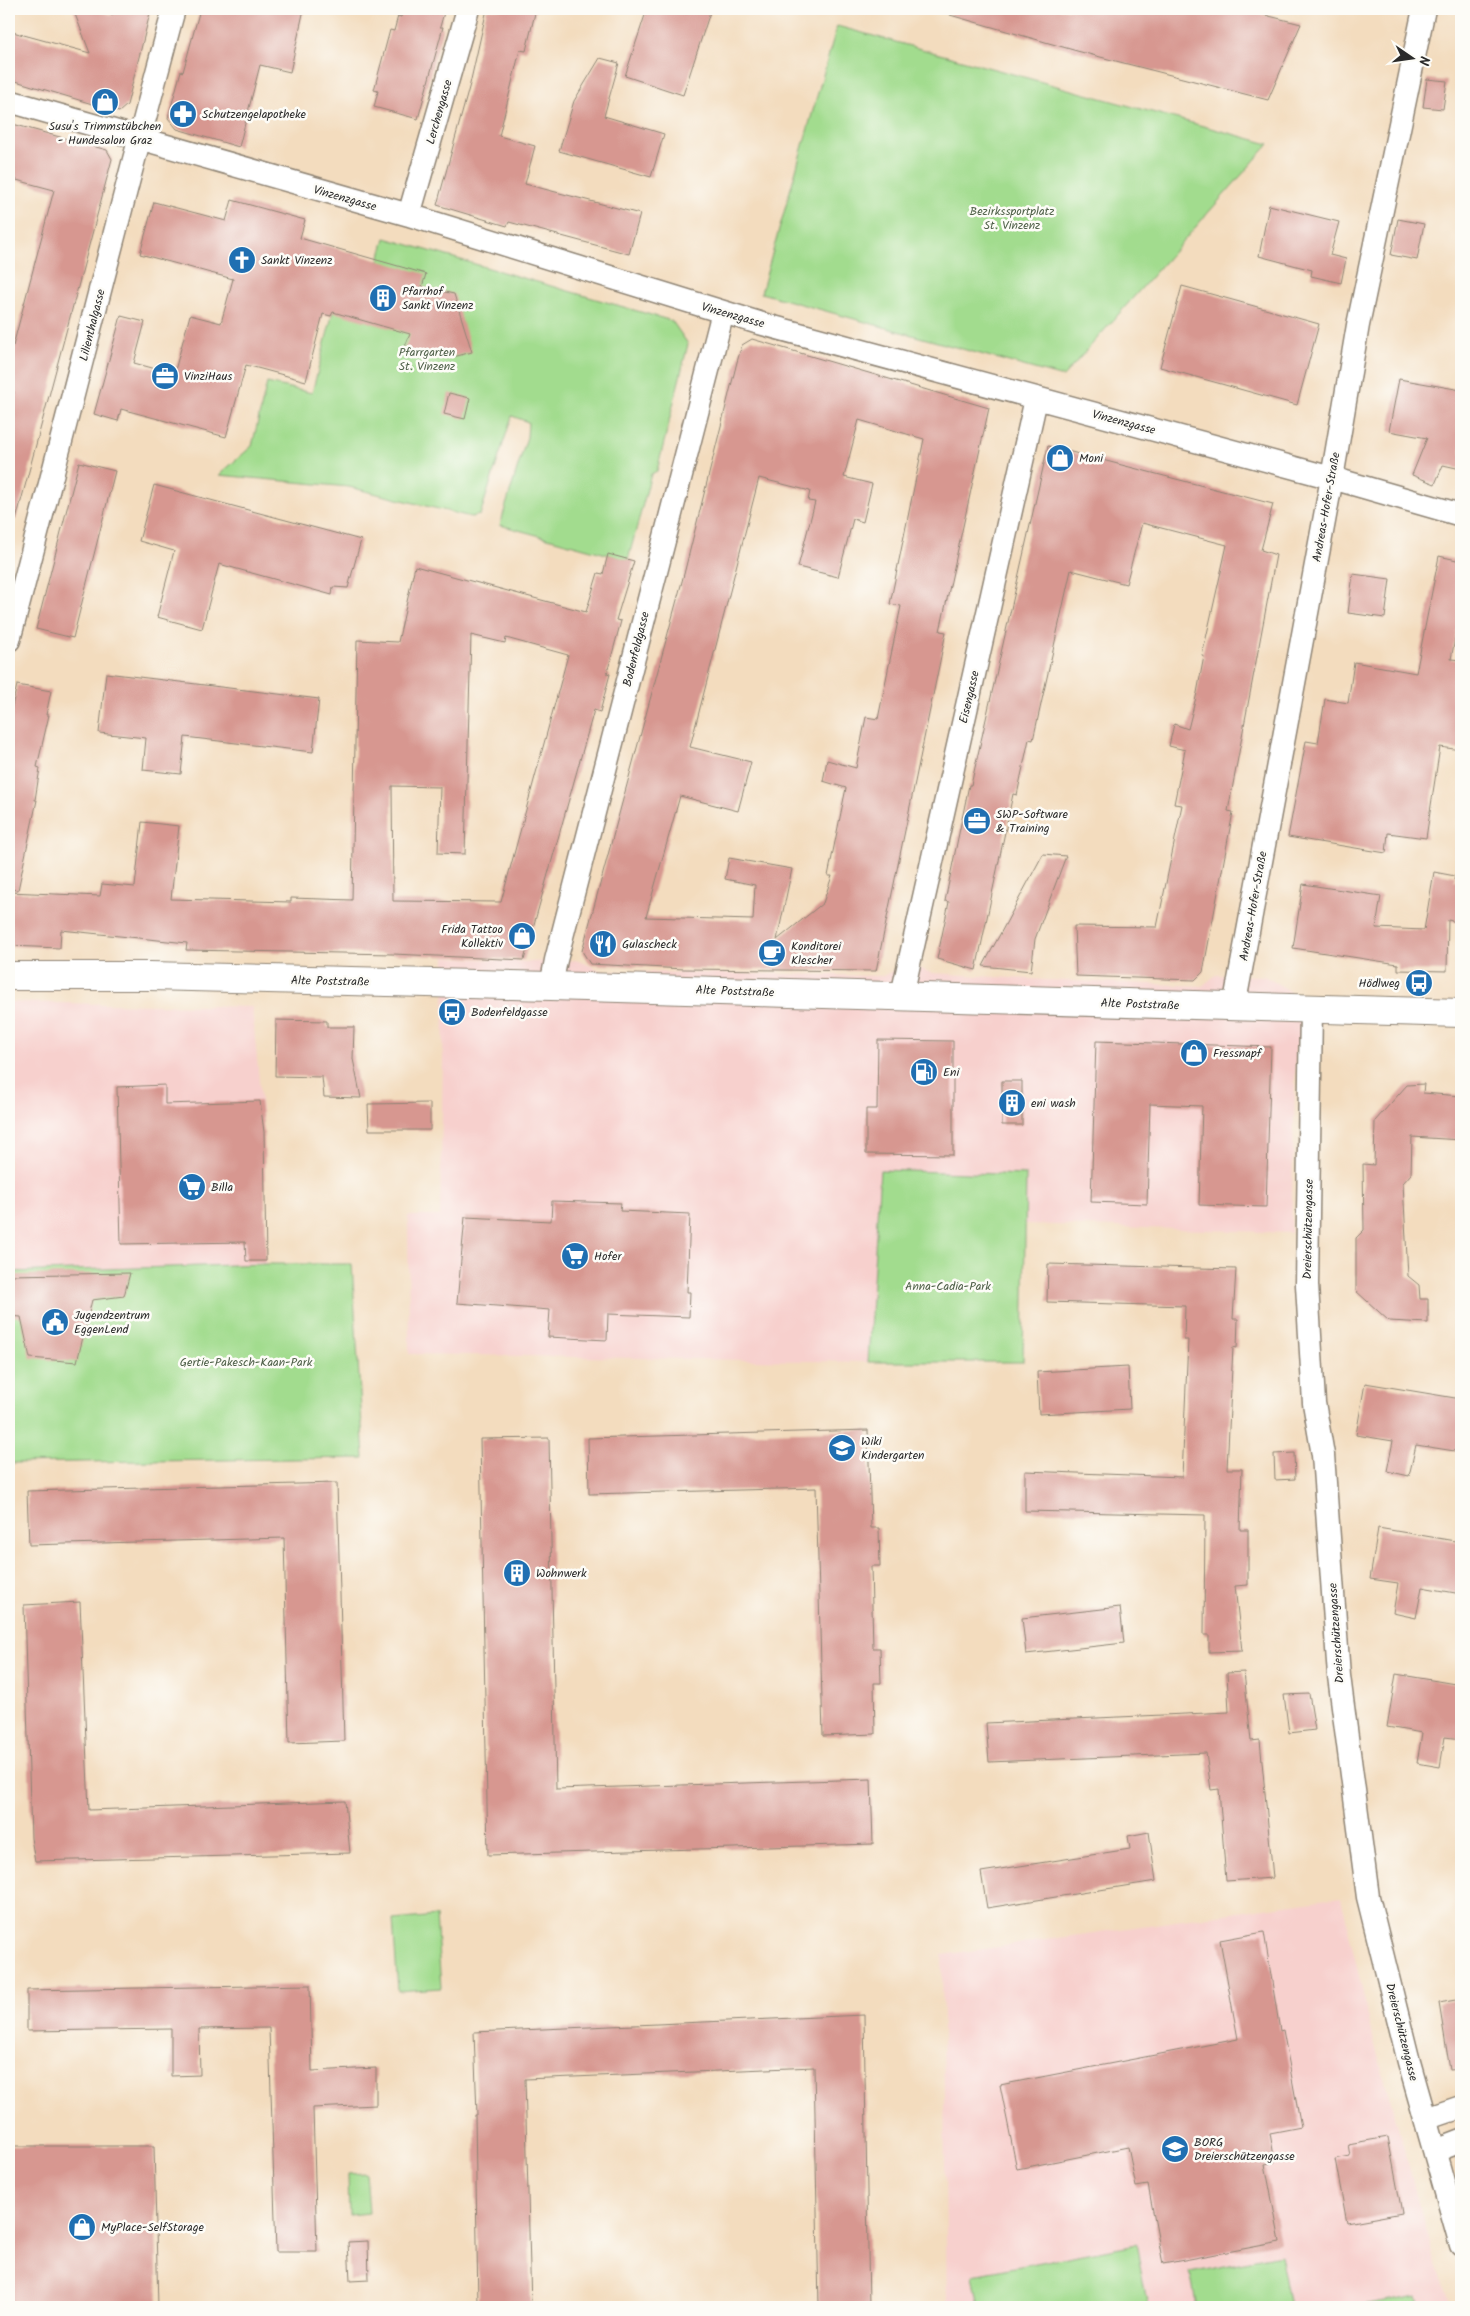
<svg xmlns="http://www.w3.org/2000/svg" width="1470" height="2316" font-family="Kalam,sans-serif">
	<rect width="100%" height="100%" fill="#fdfcf7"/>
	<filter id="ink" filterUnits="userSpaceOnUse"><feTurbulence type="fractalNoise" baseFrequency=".02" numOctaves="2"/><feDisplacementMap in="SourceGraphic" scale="10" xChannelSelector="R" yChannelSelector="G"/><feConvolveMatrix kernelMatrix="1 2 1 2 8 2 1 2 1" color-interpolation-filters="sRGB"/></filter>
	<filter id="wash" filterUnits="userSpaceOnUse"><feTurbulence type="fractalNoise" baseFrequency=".0096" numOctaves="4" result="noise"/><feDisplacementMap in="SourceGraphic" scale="20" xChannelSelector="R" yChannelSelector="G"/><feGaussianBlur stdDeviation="1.12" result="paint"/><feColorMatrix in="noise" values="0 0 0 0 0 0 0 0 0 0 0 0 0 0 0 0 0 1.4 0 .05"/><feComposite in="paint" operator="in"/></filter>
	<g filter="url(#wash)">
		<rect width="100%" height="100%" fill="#f3dcbe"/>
		<path fill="#f7d0cd" d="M 445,957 L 528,962 L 579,960 L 601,971 L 883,976 L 898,968 L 921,969 L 932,973 L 1045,980 L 1202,986 L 1216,975 L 1264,976 L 1283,987 L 1311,1008 L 1311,1042 L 1296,1045 L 1291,1233 L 1025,1224 L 1025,1175 L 880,1170 L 868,1362 L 409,1354 L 408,1216 L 440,1216 Z
			M 9,1002 L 252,1007 L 264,1132 L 266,1264 L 9,1272 Z
			M 1341,1897 L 1373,2037 L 1435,2261 L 1451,2307 L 947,2307 L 942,1955 Z"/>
		<path fill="#a2dc8e" stroke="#66845c" d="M 837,26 L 1269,144 L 1063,377 L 761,293 Z
			M 385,238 L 672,321 L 688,344 L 657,471 L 651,474 L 628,560 L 500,525 L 527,437 L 528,422 L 512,416 L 480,515 L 471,517 L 349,487 L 219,475 L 252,446 L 267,383 L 312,393 L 333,312 L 379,260 Z
			M 880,1170 L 1026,1175 L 1023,1362 L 868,1362 Z
			M 266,1264 L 352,1264 L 364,1458 L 9,1463 L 9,1272 Z
			M 436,1916 L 441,1988 L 398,1991 L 393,1920 Z
			M 366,2173 L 369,2213 L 349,2215 L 348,2174 Z
			M 1136,2244 L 1148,2307 L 979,2307 L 973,2275 Z
			M 1280,2255 L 1290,2307 L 1197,2307 L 1190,2273 Z
			M 1418,2296 L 1421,2307 L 1357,2307 Z"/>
		<g id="blocks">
			<path fill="#d79790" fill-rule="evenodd" d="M 73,9 L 92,9 L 112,15 L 113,9 L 151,9 L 127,105 L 119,112 L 9,79 L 9,31 L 90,53 Z
				M 200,9 L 304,9 L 290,72 L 260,65 L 239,147 L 177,129 L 168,118 L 181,71 L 183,72 Z
				M 403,9 L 445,9 L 440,27 L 443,27 L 418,119 L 374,107 L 378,91 L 374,90 L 390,30 L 394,31 L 398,16 L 401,17 Z
				M 487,9 L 536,9 L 526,51 L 520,50 L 499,136 L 535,146 L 525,184 L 640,214 L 629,254 L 509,222 L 507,226 L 437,205 L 470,84 Z
				M 647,9 L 711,9 L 683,95 L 625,76 Z
				M 951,9 L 1241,9 L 1301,24 L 1268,100 L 1077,51 L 950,15 Z
				M 600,58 L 619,63 L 604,116 L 664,134 L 651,177 L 559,151 L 574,101 Z
				M 1427,79 L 1447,81 L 1443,109 L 1423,107 Z
				M 9,123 L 107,150 L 112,159 L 16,520 L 9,519 L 9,412 L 14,392 L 9,391 L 9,345 L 13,346 L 54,190 L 9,178 Z
				M 232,200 L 305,220 L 300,238 L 426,274 L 422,287 L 454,294 L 472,352 L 457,356 L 417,354 L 404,349 L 410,334 L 333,312 L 331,316 L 323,314 L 306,381 L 246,365 L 226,437 L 121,409 L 118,421 L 94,414 L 121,316 L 145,322 L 134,363 L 174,374 L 190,315 L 221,323 L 233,279 L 140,254 L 154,202 L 226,221 Z
				M 1269,205 L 1339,222 L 1330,255 L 1346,259 L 1341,283 L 1311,276 L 1312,270 L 1259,256 Z
				M 1398,219 L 1424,224 L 1417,260 L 1391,255 Z
				M 1182,286 L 1319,324 L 1297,405 L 1160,367 Z
				M 752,339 L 989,408 L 940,631 L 946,632 L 876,971 L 684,969 L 590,964 L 582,951 L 684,574 L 737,362 L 742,345 ZM 859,420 L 924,439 L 890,604 L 901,606 L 878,719 L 866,717 L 856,768 L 827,760 L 823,781 L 846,788 L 828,876 L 832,876 L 823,903 L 777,940 L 792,869 L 729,858 L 725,879 L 755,885 L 753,920 L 646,917 L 680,796 L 738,811 L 751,762 L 690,747 L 759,478 L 810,491 L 808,501 L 815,502 L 798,567 L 838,577 L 853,519 L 863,522 L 872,484 L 844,477 Z
				M 1399,379 L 1461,390 L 1461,469 L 1443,465 L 1435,484 L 1412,475 L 1427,438 L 1389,431 Z
				M 449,393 L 470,398 L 465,419 L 444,414 Z
				M 1048,446 L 1273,504 L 1261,550 L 1276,555 L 1228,811 L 1233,812 L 1222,871 L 1203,972 L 1195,980 L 1076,976 L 1074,926 L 1157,927 L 1182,805 L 1174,804 L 1185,750 L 1169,746 L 1174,724 L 1188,729 L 1197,693 L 1204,656 L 1202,656 L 1227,545 L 1142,523 L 1126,584 L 1071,570 L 1033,740 L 1029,739 L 1017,795 L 1013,794 L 976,970 L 937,959 L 949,902 L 945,901 L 969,785 L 971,785 Z
				M 79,462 L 115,471 L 73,638 L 36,629 Z
				M 154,485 L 361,540 L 348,588 L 333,587 L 332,595 L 219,564 L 202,629 L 157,617 L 174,551 L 139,541 Z
				M 608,554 L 634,561 L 616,620 L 621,621 L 607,673 L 610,674 L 600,712 L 594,710 L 524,960 L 393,954 L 186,950 L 187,943 L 61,930 L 60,948 L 9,946 L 9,892 L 100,896 L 102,884 L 135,887 L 142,822 L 179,826 L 171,899 L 291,902 L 291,898 L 352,900 L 357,640 L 398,642 L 415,566 L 586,612 L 598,573 L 603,574 ZM 471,635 L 505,643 L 506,638 L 568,655 L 501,902 L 393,901 L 392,786 L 440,787 L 438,853 L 465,854 Z
				M 1439,556 L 1461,561 L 1461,609 L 1451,659 L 1461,660 L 1461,750 L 1440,747 L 1426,838 L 1388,833 L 1386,853 L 1288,837 L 1306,741 L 1318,743 L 1325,699 L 1348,703 L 1354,662 L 1416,673 Z
				M 1353,574 L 1390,579 L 1385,618 L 1348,613 Z
				M 106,673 L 319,699 L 313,752 L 185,737 L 181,774 L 143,770 L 146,738 L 99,733 Z
				M 17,685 L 51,691 L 46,715 L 49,715 L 37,767 L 40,768 L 35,800 L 37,800 L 18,890 L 9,889 L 9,719 Z
				M 1043,854 L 1066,856 L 1035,939 L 1031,971 L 983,966 Z
				M 1434,872 L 1455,876 L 1454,880 L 1461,881 L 1461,923 L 1448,920 L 1447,971 L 1398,970 L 1398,964 L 1293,948 L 1303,884 L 1381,896 L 1376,928 L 1424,930 Z
				M 276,1020 L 327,1021 L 327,1027 L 354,1027 L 353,1059 L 361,1098 L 324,1097 L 322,1077 L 275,1076 Z
				M 878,1040 L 953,1041 L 953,1155 L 866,1154 L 866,1109 L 877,1109 Z
				M 1096,1041 L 1271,1047 L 1266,1207 L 1199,1205 L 1202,1106 L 1150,1104 L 1147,1204 L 1091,1202 Z
				M 1002,1081 L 1022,1081 L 1022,1125 L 1002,1125 Z
				M 1424,1084 L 1423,1093 L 1461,1096 L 1461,1140 L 1412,1137 L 1411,1174 L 1403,1183 L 1408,1276 L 1419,1285 L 1420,1299 L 1428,1299 L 1428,1323 L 1389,1321 L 1356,1291 L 1356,1238 L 1364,1230 L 1363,1164 L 1374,1165 L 1375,1121 L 1407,1085 Z
				M 165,1085 L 165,1104 L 260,1101 L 264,1132 L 266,1261 L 246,1261 L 245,1242 L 121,1244 L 117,1087 Z
				M 430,1103 L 430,1130 L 369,1130 L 368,1104 Z
				M 552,1201 L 621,1203 L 620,1211 L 690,1214 L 687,1292 L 690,1292 L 689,1317 L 608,1314 L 607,1340 L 548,1337 L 550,1310 L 457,1303 L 465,1217 L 551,1221 Z
				M 1048,1264 L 1236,1269 L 1233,1319 L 1238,1319 L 1237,1348 L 1233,1347 L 1227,1469 L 1242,1469 L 1240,1530 L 1248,1530 L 1248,1585 L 1235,1586 L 1242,1651 L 1209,1652 L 1209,1635 L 1204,1635 L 1205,1515 L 1025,1511 L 1025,1471 L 1182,1477 L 1188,1340 L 1184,1340 L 1185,1306 L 1047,1302 Z
				M 130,1273 L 124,1296 L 92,1300 L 77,1362 L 30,1358 L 21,1317 L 9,1316 L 9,1275 Z
				M 1128,1367 L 1130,1409 L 1039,1414 L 1037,1372 Z
				M 1365,1383 L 1461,1399 L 1461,1452 L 1416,1445 L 1409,1476 L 1387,1471 L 1393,1441 L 1356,1435 Z
				M 868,1430 L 871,1528 L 879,1528 L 880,1566 L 871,1566 L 873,1648 L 880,1648 L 881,1683 L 874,1683 L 875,1734 L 823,1736 L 816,1488 L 589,1494 L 588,1438 Z
				M 549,1438 L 556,1789 L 871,1779 L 873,1844 L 488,1855 L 480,1439 Z
				M 1294,1453 L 1295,1479 L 1275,1480 L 1274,1454 Z
				M 337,1483 L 344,1741 L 289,1743 L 284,1538 L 29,1545 L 27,1491 Z
				M 1378,1528 L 1461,1542 L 1461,1594 L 1422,1587 L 1416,1618 L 1393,1613 L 1398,1583 L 1370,1579 Z
				M 80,1602 L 89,1810 L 345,1801 L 350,1853 L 35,1861 L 31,1838 L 24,1605 Z
				M 1120,1607 L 1124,1643 L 1026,1654 L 1022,1618 Z
				M 1244,1672 L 1251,1741 L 1260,1740 L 1273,1878 L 1226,1881 L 1219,1789 L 1211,1790 L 1206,1753 L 989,1762 L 986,1723 L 1229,1712 L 1227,1673 Z
				M 1396,1674 L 1461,1685 L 1461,1739 L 1445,1737 L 1440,1767 L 1417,1763 L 1422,1733 L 1387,1727 Z
				M 1309,1694 L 1315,1730 L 1289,1733 L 1284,1695 Z
				M 1149,1832 L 1156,1881 L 987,1908 L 981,1872 L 1130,1849 L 1128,1836 Z
				M 1264,1932 L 1280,2031 L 1283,2030 L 1301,2127 L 1270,2133 L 1275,2162 L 1265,2164 L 1280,2242 L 1163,2264 L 1148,2185 L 1136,2187 L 1128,2147 L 1017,2169 L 1000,2085 L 1238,2039 L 1220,1940 Z
				M 310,1985 L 312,2071 L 376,2068 L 376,2105 L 313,2108 L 317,2252 L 276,2252 L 269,2028 L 199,2029 L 200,2075 L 171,2076 L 171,2029 L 27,2031 L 27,1990 Z
				M 1461,1999 L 1461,2069 L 1450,2070 L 1439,2003 Z
				M 864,2015 L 869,2307 L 819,2307 L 814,2067 L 525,2079 L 531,2307 L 478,2307 L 475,2115 L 477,2115 L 474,2032 Z
				M 1388,2137 L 1402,2213 L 1347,2223 L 1335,2159 L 1350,2156 L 1348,2144 Z
				M 9,2146 L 154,2146 L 158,2307 L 9,2307 Z
				M 368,2241 L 369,2280 L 350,2281 L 348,2242 Z"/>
		</g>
	</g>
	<g filter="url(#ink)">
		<use href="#blocks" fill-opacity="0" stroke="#8f8474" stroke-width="1"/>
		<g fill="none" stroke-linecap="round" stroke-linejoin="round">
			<g stroke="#8f8474" stroke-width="25">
				<path id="street" d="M 9,101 L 409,215 L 759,323 L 1332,478 L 1461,515
					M 409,215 L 468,9
					M 9,640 C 65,430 117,219 174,9
					M 551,986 L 556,960 L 723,312
					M 902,995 L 1036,399
					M 1234,1007 L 1332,478 L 1358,325 L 1424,9
					M 1311,1008 L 1307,1285 L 1314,1403 L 1323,1455 L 1339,1676 L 1368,1897 L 1409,2062 L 1461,2245
					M 1426,2119 L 1461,2107
					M 1435,2151 L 1461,2141"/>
			</g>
			<g stroke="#8f8474" stroke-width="30">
				<path id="secondary" d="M 9,976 L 150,976 L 551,986 L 1461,1013"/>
			</g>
			<use href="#street" stroke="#fff" stroke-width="22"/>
			<use href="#secondary" stroke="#fff" stroke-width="28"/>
		</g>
	</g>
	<defs>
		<g id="shop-disc" transform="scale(1.4375)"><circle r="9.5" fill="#1f6fb2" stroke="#fdfcf7"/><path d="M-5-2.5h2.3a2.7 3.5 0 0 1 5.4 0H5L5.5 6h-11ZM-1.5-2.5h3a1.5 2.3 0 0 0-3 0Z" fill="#fff"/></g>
		<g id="pharmacy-disc" transform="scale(1.4375)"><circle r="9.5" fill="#1f6fb2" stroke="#fdfcf7"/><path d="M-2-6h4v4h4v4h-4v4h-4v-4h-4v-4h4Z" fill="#fff"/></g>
		<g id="church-disc" transform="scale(1.4375)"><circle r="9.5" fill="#1f6fb2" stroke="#fdfcf7"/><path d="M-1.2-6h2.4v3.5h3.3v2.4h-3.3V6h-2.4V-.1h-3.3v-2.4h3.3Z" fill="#fff"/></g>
		<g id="building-disc" transform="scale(1.4375)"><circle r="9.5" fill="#1f6fb2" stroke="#fdfcf7"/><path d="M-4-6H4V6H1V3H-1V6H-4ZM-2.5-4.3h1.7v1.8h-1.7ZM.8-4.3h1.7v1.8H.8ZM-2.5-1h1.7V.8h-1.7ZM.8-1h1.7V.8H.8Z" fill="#fff"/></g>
		<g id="office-disc" transform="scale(1.4375)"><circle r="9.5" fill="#1f6fb2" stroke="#fdfcf7"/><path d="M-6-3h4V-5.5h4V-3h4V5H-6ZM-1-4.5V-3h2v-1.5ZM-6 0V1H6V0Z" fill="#fff"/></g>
		<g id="restaurant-disc" transform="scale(1.4375)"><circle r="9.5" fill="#1f6fb2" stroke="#fdfcf7"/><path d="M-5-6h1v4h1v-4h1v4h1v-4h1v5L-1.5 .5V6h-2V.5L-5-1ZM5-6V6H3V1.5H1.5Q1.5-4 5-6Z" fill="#fff"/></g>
		<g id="cafe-disc" transform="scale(1.4375)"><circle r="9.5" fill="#1f6fb2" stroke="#fdfcf7"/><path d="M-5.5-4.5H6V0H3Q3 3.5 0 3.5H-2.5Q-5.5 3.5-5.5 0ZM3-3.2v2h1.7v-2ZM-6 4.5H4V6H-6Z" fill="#fff"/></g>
		<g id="bus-disc" transform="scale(1.4375)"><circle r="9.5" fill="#1f6fb2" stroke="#fdfcf7"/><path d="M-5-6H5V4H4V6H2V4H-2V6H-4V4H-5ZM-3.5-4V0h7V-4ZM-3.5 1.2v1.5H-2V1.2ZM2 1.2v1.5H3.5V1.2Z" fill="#fff"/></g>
		<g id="fuel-disc" transform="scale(1.4375)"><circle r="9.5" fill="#1f6fb2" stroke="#fdfcf7"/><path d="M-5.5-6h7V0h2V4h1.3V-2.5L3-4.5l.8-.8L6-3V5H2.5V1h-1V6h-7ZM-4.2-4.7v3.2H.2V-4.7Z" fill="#fff"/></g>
		<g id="supermarket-disc" transform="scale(1.4375)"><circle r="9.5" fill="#1f6fb2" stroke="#fdfcf7"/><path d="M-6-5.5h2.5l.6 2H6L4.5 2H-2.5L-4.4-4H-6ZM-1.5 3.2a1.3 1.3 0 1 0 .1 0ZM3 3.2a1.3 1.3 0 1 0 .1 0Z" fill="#fff"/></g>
		<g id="civic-disc" transform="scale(1.4375)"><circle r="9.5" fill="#1f6fb2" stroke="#fdfcf7"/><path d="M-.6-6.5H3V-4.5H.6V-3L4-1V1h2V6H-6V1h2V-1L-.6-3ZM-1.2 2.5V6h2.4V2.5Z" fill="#fff"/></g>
		<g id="school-disc" transform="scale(1.4375)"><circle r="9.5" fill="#1f6fb2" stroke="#fdfcf7"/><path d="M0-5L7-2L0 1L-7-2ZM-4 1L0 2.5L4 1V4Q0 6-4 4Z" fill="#fff"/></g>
	</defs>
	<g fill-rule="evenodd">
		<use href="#shop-disc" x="105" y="102"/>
		<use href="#pharmacy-disc" x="183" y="114"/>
		<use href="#church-disc" x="242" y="260"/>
		<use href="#building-disc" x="383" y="298"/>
		<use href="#office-disc" x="165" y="376"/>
		<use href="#shop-disc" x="1060" y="458"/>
		<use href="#office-disc" x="977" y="821"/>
		<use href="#shop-disc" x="522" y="936"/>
		<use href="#restaurant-disc" x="603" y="944"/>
		<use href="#cafe-disc" x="772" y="953"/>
		<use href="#bus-disc" x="1419" y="983"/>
		<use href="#bus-disc" x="452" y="1012"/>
		<use href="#shop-disc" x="1194" y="1053"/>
		<use href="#fuel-disc" x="924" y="1072"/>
		<use href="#building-disc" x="1012" y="1103"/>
		<use href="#supermarket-disc" x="192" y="1187"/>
		<use href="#supermarket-disc" x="575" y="1256"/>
		<use href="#civic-disc" x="55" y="1322"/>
		<use href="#school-disc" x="842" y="1448"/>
		<use href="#building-disc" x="517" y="1573"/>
		<use href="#school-disc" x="1175" y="2149"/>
		<use href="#shop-disc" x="82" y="2227"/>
	</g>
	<g text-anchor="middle" stroke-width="5" stroke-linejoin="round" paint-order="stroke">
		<g font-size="12" fill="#2b2b2b" stroke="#fdfcf7">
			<text transform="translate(439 112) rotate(-74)" y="4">Lerchengasse</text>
			<text transform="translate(345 198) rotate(16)" y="4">Vinzenzgasse</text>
			<text transform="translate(733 315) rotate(16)" y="4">Vinzenzgasse</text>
			<text transform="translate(92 325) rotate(-76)" y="4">Lilienthalgasse</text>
			<text transform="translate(1124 422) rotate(15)" y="4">Vinzenzgasse</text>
			<text transform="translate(1326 507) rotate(-80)" y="4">Andreas-Hofer-Straße</text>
			<text transform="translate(636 649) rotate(-76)" y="4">Bodenfeldgasse</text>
			<text transform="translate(969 697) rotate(-77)" y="4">Eisengasse</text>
			<text transform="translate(1253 906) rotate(-80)" y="4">Andreas-Hofer-Straße</text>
			<text transform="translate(330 981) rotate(1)" y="4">Alte Poststraße</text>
			<text transform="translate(735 991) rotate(2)" y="4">Alte Poststraße</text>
			<text transform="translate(1140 1004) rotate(2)" y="4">Alte Poststraße</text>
			<text transform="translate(1308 1229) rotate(-89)" y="4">Dreierschützengasse</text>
			<text transform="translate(1336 1633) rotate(-94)" y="4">Dreierschützengasse</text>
			<text transform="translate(1402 2032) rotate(76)" y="4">Dreierschützengasse</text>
		</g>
		<g font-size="12" fill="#2b2b2b" stroke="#fdfcf7" text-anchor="start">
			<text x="202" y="118">Schutzengelapotheke</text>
			<text x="105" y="130" text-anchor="middle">Susu's Trimmstübchen<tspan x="105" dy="14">- Hundesalon Graz</tspan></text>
			<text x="261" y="264">Sankt Vinzenz</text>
			<text x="402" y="295">Pfarrhof<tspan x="402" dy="14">Sankt Vinzenz</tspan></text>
			<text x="184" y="380">VinziHaus</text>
			<text x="1079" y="462">Moni</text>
			<text x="996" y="818">SWP-Software<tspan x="996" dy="14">&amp; Training</tspan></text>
			<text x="503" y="933" text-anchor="end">Frida Tattoo<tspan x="503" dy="14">Kollektiv</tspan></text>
			<text x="622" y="948">Gulascheck</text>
			<text x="791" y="950">Konditorei<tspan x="791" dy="14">Klescher</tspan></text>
			<text x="1400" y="987" text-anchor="end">Hödlweg</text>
			<text x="471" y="1016">Bodenfeldgasse</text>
			<text x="1213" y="1057">Fressnapf</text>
			<text x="943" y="1076">Eni</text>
			<text x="1031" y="1107">eni wash</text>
			<text x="211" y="1191">Billa</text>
			<text x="594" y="1260">Hofer</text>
			<text x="74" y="1319">Jugendzentrum<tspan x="74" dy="14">EggenLend</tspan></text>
			<text x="861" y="1445">Wiki<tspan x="861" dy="14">Kindergarten</tspan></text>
			<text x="536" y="1577">Wohnwerk</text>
			<text x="1194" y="2146">BORG<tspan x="1194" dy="14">Dreierschützengasse</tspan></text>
			<text x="101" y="2231">MyPlace-SelfStorage</text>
		</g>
		<g font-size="12" fill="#4f6049" stroke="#fdfcf7">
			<text x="1012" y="215">Bezirkssportplatz<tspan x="1012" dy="14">St. Vinzenz</tspan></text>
			<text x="427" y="356">Pfarrgarten<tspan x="427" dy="14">St. Vinzenz</tspan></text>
			<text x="948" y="1290">Anna-Cadia-Park</text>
			<text x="246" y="1366">Gertie-Pakesch-Kaan-Park</text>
		</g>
	</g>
	<rect width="1470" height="2316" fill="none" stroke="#fdfcf7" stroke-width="30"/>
	<g transform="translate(1412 58) rotate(103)" stroke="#fdfcf7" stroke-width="4" paint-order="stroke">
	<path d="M0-4L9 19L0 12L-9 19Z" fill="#2b2b2b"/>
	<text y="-8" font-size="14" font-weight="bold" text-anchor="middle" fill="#2b2b2b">N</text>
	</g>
</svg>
